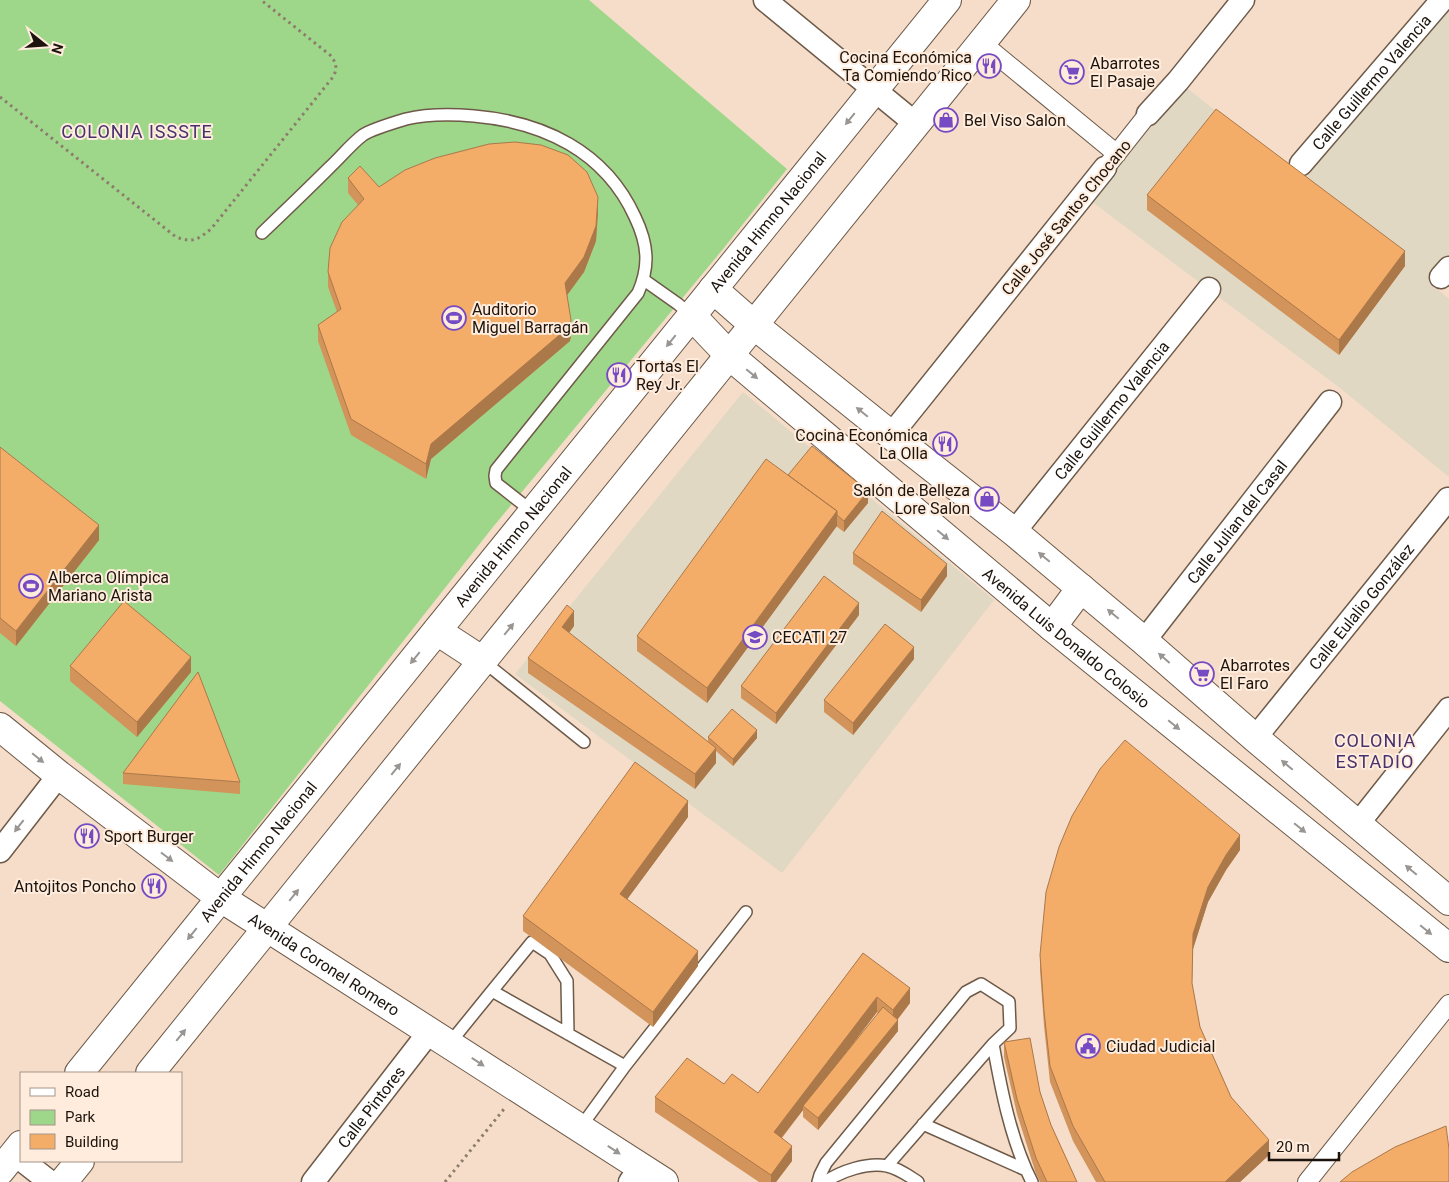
<svg xmlns="http://www.w3.org/2000/svg" width="1449" height="1182" font-family="Roboto,sans-serif">
	<rect width="100%" height="100%" fill="#f5ddc9"/>
	<path fill="#e0d8c3" d="M 1449,5 L 1449,257 L 1429,282 L 1449,299 L 1449,477 L 1340,388 L 1083,195 L 1178,81 L 1301,178 Z
		M 743,392 L 994,600 L 782,873 L 515,674 Z"/>
	<path fill="#9fd78a" d="M 0,0 L 589,0 L 787,169 L 723,249 L 493,527 L 219,875 L 0,701 Z"/>
	<g fill="none" stroke-linecap="round" stroke-linejoin="round">
		<g stroke="#6e5a49" stroke-width="14">
			<path id="service" d="M 262,233 C 285,211 308,189 330,167 C 341,157 351,144 363,135 C 370,130 396,122 406,119 C 427,114 452,114 474,116 C 543,122 605,151 635,217 C 648,244 650,266 638,293 L 496,470 L 495,476 L 496,483 L 533,512
				M 644,280 L 678,304 L 692,316
				M 483,661 L 584,742
				M 492,991 L 532,942 L 550,954 L 567,981 L 568,1034
				M 449,1044 L 492,991 L 625,1066 L 746,912
				M 923,1124 L 1026,1170
				M 580,1128 L 625,1066
				M 887,1166 L 993,1044
				M 818,1182 L 820,1175 L 826,1163 L 966,992 L 981,984 L 1009,1002 L 1010,1028 L 993,1044 C 1001,1089 1011,1141 1032,1182
				M 825,1182 C 841,1171 868,1162 887,1166 C 898,1168 909,1176 918,1182"/>
		</g>
		<g stroke="#6e5a49" stroke-width="20">
			<path id="pedestrian" d="M 982,43 L 1117,154
				M 1110,162 L 1148,114
				M 1307,1182 L 1449,1004"/>
		</g>
		<g stroke="#6e5a49" stroke-width="25">
			<g id="minor">
				<path d="M 765,0 L 916,124"/>
				<path d="M 1148,114 L 1178,81 L 1243,0"/>
				<path id="s1" d="M 1301,164 L 1442,0"/>
				<path d="M 1441,277 L 1449,268"/>
				<path d="M 891,435 L 1105,168"/>
				<path id="s2" d="M 1014,532 L 1209,289"/>
				<path id="s3" d="M 1144,641 L 1330,402"/>
				<path id="s4" d="M 1255,738 L 1448,499"/>
				<path d="M 1357,825 L 1449,709"/>
				<path d="M 0,851 L 59,775"/>
				<path d="M 23,1161 L 50,1182"/>
				<path id="s5" d="M 313,1182 L 430,1031"/>
				<path d="M 630,1182 L 641,1167"/>
			</g>
		</g>
		<g stroke="#6e5a49" stroke-width="30">
			<g id="tertiary">
				<path d="M 713,289 L 754,325 L 891,435 L 1014,532 L 1144,641 L 1255,738 L 1449,901"/>
				<path id="s6" d="M 692,316 L 730,356 L 1052,627 L 1449,948"/>
				<path d="M 1052,627 L 1081,588"/>
			</g>
		</g>
		<g stroke="#6e5a49" stroke-width="30">
			<g id="secondary">
				<path d="M 437,631 L 483,661"/>
				<path id="s7" d="M 0,727 L 59,775 L 221,898 L 664,1182"/>
				<path id="s8" d="M 79,1073 L 947,0"/>
				<path d="M 150,1073 L 1016,0"/>
				<path d="M 0,1171 L 21,1145"/>
				<path d="M 63,1182 L 80,1161"/>
			</g>
		</g>
		<path stroke="#8c7c6e" stroke-width="3" stroke-dasharray="2.5 4" stroke-linecap="butt" d="M 0,97 L 176,237 C 193,243 197,240 211,229 L 333,77 C 338,68 336,62 330,55 L 261,0
			M 445,1182 L 504,1109"/>
		<use href="#service" stroke="#fff" stroke-width="11"/>
		<use href="#pedestrian" stroke="#fff" stroke-width="18"/>
		<use href="#minor" stroke="#fff" stroke-width="22"/>
		<use href="#tertiary" stroke="#fff" stroke-width="28"/>
		<use href="#secondary" stroke="#fff" stroke-width="28"/>
	</g>
	<path fill="#d2945a" fill-rule="evenodd" d="M 348,178 L 379,187 L 598,212 L 596,241 L 584,272 L 567,295 L 571,336 L 570,341 L 431,459 L 426,479 L 351,435 L 318,341 L 318,325 L 337,312 L 328,287 L 328,272 L 358,205 L 348,193 Z
		M 1147,195 L 1405,266 L 1339,355 L 1147,210 Z
		M 0,447 L 99,540 L 16,646 L 0,633 Z
		M 788,475 L 868,503 L 844,532 L 836,526 L 707,703 L 637,651 L 637,636 Z
		M 853,553 L 947,576 L 921,612 L 853,564 Z
		M 859,615 L 776,724 L 741,698 L 741,686 Z
		M 574,626 L 569,633 L 708,742 L 708,737 L 757,738 L 733,766 L 716,751 L 716,763 L 695,789 L 528,673 L 528,658 Z
		M 914,659 L 853,735 L 824,712 L 824,700 Z
		M 70,666 L 191,672 L 137,737 L 70,681 Z
		M 123,773 L 240,782 L 240,794 L 123,784 Z
		M 688,817 L 627,899 L 698,966 L 653,1027 L 523,931 L 523,916 Z
		M 1240,850 L 1226,870 L 1208,902 L 1193,949 L 1192,985 L 1200,1027 L 1231,1097 L 1269,1155 L 1240,1182 L 1096,1182 L 1073,1141 L 1050,1082 L 1044,1026 L 1040,970 L 1040,955 Z
		M 863,953 L 910,1003 L 898,1019 L 898,1031 L 818,1130 L 803,1117 L 803,1110 L 782,1138 L 792,1161 L 776,1182 L 759,1182 L 655,1112 L 655,1097 L 758,1093 ZM 877,1012 L 878,1014 L 841,1059 Z
		M 1004,1042 L 1040,1092 L 1051,1125 L 1077,1182 L 1040,1182 L 1036,1174 L 1017,1114 L 1004,1057 Z"/>
	<path fill="#ab784a" d="M 598,197 L 598,212 L 596,241 L 584,272 L 565,298 L 565,283 Z
		M 1405,251 L 1405,266 L 1339,355 L 1339,340 Z
		M 571,320 L 571,336 L 570,341 L 431,459 L 426,479 L 426,464 L 431,444 Z
		M 868,491 L 868,503 L 844,532 L 844,521 Z
		M 837,511 L 837,526 L 707,703 L 707,688 Z
		M 99,525 L 99,540 L 16,646 L 16,631 Z
		M 947,564 L 947,576 L 921,612 L 921,600 Z
		M 859,603 L 859,615 L 776,724 L 776,713 Z
		M 574,611 L 574,626 L 562,642 L 562,627 Z
		M 914,647 L 914,659 L 853,735 L 853,723 Z
		M 191,657 L 191,672 L 137,737 L 137,722 Z
		M 757,730 L 757,738 L 733,766 L 733,759 Z
		M 716,748 L 716,763 L 695,789 L 695,774 Z
		M 688,801 L 688,817 L 620,909 L 620,894 Z
		M 1240,835 L 1240,850 L 1226,870 L 1208,902 L 1193,949 L 1193,934 L 1208,887 L 1226,855 Z
		M 698,951 L 698,966 L 653,1027 L 653,1012 Z
		M 910,988 L 910,1003 L 893,1025 L 893,1010 Z
		M 877,997 L 877,1012 L 805,1107 L 803,1106 L 803,1110 L 774,1147 L 774,1132 Z
		M 898,1020 L 898,1031 L 818,1130 L 818,1118 Z
		M 1269,1140 L 1269,1155 L 1240,1182 L 1225,1182 Z
		M 792,1146 L 792,1161 L 776,1182 L 771,1182 L 771,1175 Z"/>
	<path fill="#f4ac69" stroke="#ab784a" d="M 1216,109 L 1405,251 L 1339,340 L 1147,195 Z
		M 515,142 L 541,145 L 568,155 L 587,172 L 598,197 L 596,226 L 584,257 L 565,283 L 571,320 L 570,326 L 431,444 L 426,464 L 351,419 L 318,325 L 341,309 L 328,272 L 330,248 L 342,222 L 364,199 L 348,178 L 360,166 L 379,187 L 405,170 L 435,158 L 489,144 Z
		M 812,446 L 868,491 L 844,521 L 837,515 L 837,511 L 788,475 Z
		M 0,447 L 99,525 L 16,631 L 0,618 Z
		M 766,459 L 837,511 L 707,688 L 637,636 Z
		M 882,511 L 947,564 L 921,600 L 853,553 Z
		M 824,576 L 859,603 L 776,713 L 741,686 Z
		M 124,601 L 191,657 L 137,722 L 70,666 Z
		M 567,605 L 574,611 L 562,627 L 716,748 L 695,774 L 528,658 Z
		M 885,624 L 914,647 L 853,723 L 824,700 Z
		M 198,672 L 240,782 L 123,773 Z
		M 732,709 L 757,730 L 733,759 L 708,737 Z
		M 1125,740 L 1240,835 L 1226,855 L 1208,887 L 1193,934 L 1192,983 L 1200,1027 L 1231,1097 L 1269,1140 L 1225,1182 L 1105,1182 L 1073,1126 L 1050,1066 L 1044,1011 L 1040,955 L 1046,892 L 1059,847 L 1072,816 L 1100,769 Z
		M 635,762 L 688,801 L 620,894 L 698,951 L 653,1012 L 523,916 Z
		M 863,953 L 910,988 L 893,1010 L 877,997 L 774,1132 L 792,1146 L 771,1175 L 655,1097 L 687,1058 L 724,1084 L 732,1074 L 758,1093 Z
		M 883,1007 L 898,1020 L 818,1118 L 803,1106 Z
		M 1030,1038 L 1040,1092 L 1051,1125 L 1077,1182 L 1047,1182 L 1036,1158 L 1017,1099 L 1004,1042 Z
		M 1446,1126 L 1449,1149 L 1449,1182 L 1340,1182 L 1352,1172 L 1395,1147 Z"/>
	<defs><path id="oneway-solid" d="M-6-.8H1V-3.2L6.5 0L1 3.2V.8H-6Z" transform="scale(1.25)"/></defs>
	<g fill="#989592">
		<use href="#oneway-solid" transform="translate(850 119) rotate(129)"/>
		<use href="#oneway-solid" transform="translate(671 341) rotate(129)"/>
		<use href="#oneway-solid" transform="translate(752 374) rotate(40)"/>
		<use href="#oneway-solid" transform="translate(862 412) rotate(-141)"/>
		<use href="#oneway-solid" transform="translate(943 535) rotate(40)"/>
		<use href="#oneway-solid" transform="translate(1044 557) rotate(-140)"/>
		<use href="#oneway-solid" transform="translate(1113 614) rotate(-140)"/>
		<use href="#oneway-solid" transform="translate(509 629) rotate(-51)"/>
		<use href="#oneway-solid" transform="translate(415 658) rotate(129)"/>
		<use href="#oneway-solid" transform="translate(1164 658) rotate(-139)"/>
		<use href="#oneway-solid" transform="translate(1174 725) rotate(39)"/>
		<use href="#oneway-solid" transform="translate(38 758) rotate(39)"/>
		<use href="#oneway-solid" transform="translate(1287 765) rotate(-140)"/>
		<use href="#oneway-solid" transform="translate(396 769) rotate(-51)"/>
		<use href="#oneway-solid" transform="translate(19 826) rotate(128)"/>
		<use href="#oneway-solid" transform="translate(1300 828) rotate(39)"/>
		<use href="#oneway-solid" transform="translate(167 857) rotate(37)"/>
		<use href="#oneway-solid" transform="translate(1411 870) rotate(-140)"/>
		<use href="#oneway-solid" transform="translate(294 895) rotate(-51)"/>
		<use href="#oneway-solid" transform="translate(1426 930) rotate(39)"/>
		<use href="#oneway-solid" transform="translate(192 934) rotate(129)"/>
		<use href="#oneway-solid" transform="translate(181 1035) rotate(-51)"/>
		<use href="#oneway-solid" transform="translate(478 1062) rotate(33)"/>
		<use href="#oneway-solid" transform="translate(614 1150) rotate(33)"/>
	</g>
	<defs>
		<g id="restaurant-ring" transform="scale(1.25)"><circle r="9.5" fill="#ffecdc" stroke="#754ac3" stroke-width="1.5"/><path d="M-5-6h1v4h1v-4h1v4h1v-4h1v5L-1.5 .5V6h-2V.5L-5-1ZM5-6V6H3V1.5H1.5Q1.5-4 5-6Z" fill="#754ac3"/></g>
		<g id="supermarket-ring" transform="scale(1.25)"><circle r="9.5" fill="#ffecdc" stroke="#754ac3" stroke-width="1.5"/><path d="M-6-5.5h2.5l.6 2H6L4.5 2H-2.5L-4.4-4H-6ZM-1.5 3.2a1.3 1.3 0 1 0 .1 0ZM3 3.2a1.3 1.3 0 1 0 .1 0Z" fill="#754ac3"/></g>
		<g id="shop-ring" transform="scale(1.25)"><circle r="9.5" fill="#ffecdc" stroke="#754ac3" stroke-width="1.5"/><path d="M-5-2.5h2.3a2.7 3.5 0 0 1 5.4 0H5L5.5 6h-11ZM-1.5-2.5h3a1.5 2.3 0 0 0-3 0Z" fill="#754ac3"/></g>
		<g id="stadium-ring" transform="scale(1.25)"><circle r="9.5" fill="#ffecdc" stroke="#754ac3" stroke-width="1.5"/><path d="M0-5a6.5 5 0 1 0 0 10a6.5 5 0 1 0 0-10ZM-3.5-1.8h7v3.6h-7Z" fill="#754ac3"/></g>
		<g id="school-ring" transform="scale(1.25)"><circle r="9.5" fill="#ffecdc" stroke="#754ac3" stroke-width="1.5"/><path d="M0-5L7-2L0 1L-7-2ZM-4 1L0 2.5L4 1V4Q0 6-4 4Z" fill="#754ac3"/></g>
		<g id="civic-ring" transform="scale(1.25)"><circle r="9.5" fill="#ffecdc" stroke="#754ac3" stroke-width="1.5"/><path d="M-.6-6.5H3V-4.5H.6V-3L4-1V1h2V6H-6V1h2V-1L-.6-3ZM-1.2 2.5V6h2.4V2.5Z" fill="#754ac3"/></g>
	</defs>
	<g fill-rule="evenodd">
		<use href="#restaurant-ring" x="989" y="66"/>
		<use href="#supermarket-ring" x="1072" y="72"/>
		<use href="#shop-ring" x="946" y="120"/>
		<use href="#stadium-ring" x="454" y="318"/>
		<use href="#restaurant-ring" x="619" y="375"/>
		<use href="#restaurant-ring" x="945" y="444"/>
		<use href="#shop-ring" x="987" y="499"/>
		<use href="#stadium-ring" x="31" y="586"/>
		<use href="#school-ring" x="755" y="637"/>
		<use href="#supermarket-ring" x="1202" y="674"/>
		<use href="#restaurant-ring" x="87" y="836"/>
		<use href="#restaurant-ring" x="154" y="886"/>
		<use href="#civic-ring" x="1088" y="1046"/>
	</g>
	<g text-anchor="middle" stroke-width="4" stroke-linejoin="round" paint-order="stroke">
		<g font-size="16" fill="#1b130c" stroke="#ffecdc" text-anchor="start">
			<text x="972" y="63" text-anchor="end">Cocina Económica<tspan x="972" dy="18">Ta Comiendo Rico</tspan></text>
			<text x="1090" y="69">Abarrotes<tspan x="1090" dy="18">El Pasaje</tspan></text>
			<text x="964" y="126">Bel Viso Salon</text>
			<text x="472" y="315">Auditorio<tspan x="472" dy="18">Miguel Barragán</tspan></text>
			<text x="636" y="372">Tortas El<tspan x="636" dy="18">Rey Jr.</tspan></text>
			<text x="928" y="441" text-anchor="end">Cocina Económica<tspan x="928" dy="18">La Olla</tspan></text>
			<text x="970" y="496" text-anchor="end">Salón de Belleza<tspan x="970" dy="18">Lore Salon</tspan></text>
			<text x="48" y="583">Alberca Olímpica<tspan x="48" dy="18">Mariano Arista</tspan></text>
			<text x="772" y="643">CECATI 27</text>
			<text x="1220" y="671">Abarrotes<tspan x="1220" dy="18">El Faro</tspan></text>
			<text x="104" y="842">Sport Burger</text>
			<text x="136" y="892" text-anchor="end">Antojitos Poncho</text>
			<text x="1106" y="1052">Ciudad Judicial</text>
		</g>
		<g font-size="16" fill="#1b130c" stroke="#ffecdc">
			<text dy="6" stroke="none"><textPath href="#s1" startOffset="108">Calle Guillermo Valencia</textPath></text>
			<text transform="translate(1066 217) rotate(-51)" y="6">Calle José Santos Chocano</text>
			<text dy="6" stroke="none"><textPath href="#s8" startOffset="1095">Avenida Himno Nacional</textPath></text>
			<text dy="6" stroke="none"><textPath href="#s2" startOffset="156">Calle Guillermo Valencia</textPath></text>
			<text dy="6" stroke="none"><textPath href="#s3" startOffset="151">Calle Julian del Casal</textPath></text>
			<text dy="6" stroke="none"><textPath href="#s8" startOffset="690">Avenida Himno Nacional</textPath></text>
			<text dy="6" stroke="none"><textPath href="#s4" startOffset="169">Calle Eulalio González</textPath></text>
			<text dy="6" stroke="none"><textPath href="#s6" startOffset="494">Avenida Luis Donaldo Colosio</textPath></text>
			<text dy="6" stroke="none"><textPath href="#s8" startOffset="285">Avenida Himno Nacional</textPath></text>
			<text dy="6" stroke="none"><textPath href="#s7" startOffset="402">Avenida Coronel Romero</textPath></text>
			<text dy="6" stroke="none"><textPath href="#s5" startOffset="95">Calle Pintores</textPath></text>
		</g>
		<g font-size="18" letter-spacing="1" fill="#45326e" stroke="#ffecdc">
			<text x="137" y="138">COLONIA ISSSTE</text>
			<text x="1375" y="747">COLONIA<tspan x="1375" dy="21">ESTADIO</tspan></text>
		</g>
	</g>
	<rect x="20" y="1072" width="162" height="90" fill="#ffecdc" stroke="#a49589"/>
	<rect x="30" y="1088" width="25" height="8" fill="#ffffff" stroke="#a49589"/>
	<text x="65" y="1097" font-size="15" fill="#1b130c">Road</text>
	<rect x="30" y="1110" width="25" height="15" fill="#9fd78a" stroke="#a49589"/>
	<text x="65" y="1122" font-size="15" fill="#1b130c">Park</text>
	<rect x="30" y="1134" width="25" height="15" fill="#f4ac69" stroke="#a49589"/>
	<text x="65" y="1147" font-size="15" fill="#1b130c">Building</text>
	<g transform="translate(45 45) rotate(107)" stroke="#ffecdc" stroke-width="4" paint-order="stroke">
	<path d="M0-4L9 19L0 12L-9 19Z" fill="#1b130c"/>
	<text y="-8" font-size="14" font-weight="bold" text-anchor="middle" fill="#1b130c">N</text>
	</g>
	<path d="M1269 1152v8h70v-8" fill="none" stroke="#1b130c" stroke-width="2.5"/>
	<text x="1276" y="1152" font-size="15" fill="#1b130c" stroke="#ffecdc" stroke-width="4" paint-order="stroke">20 m</text>
</svg>
